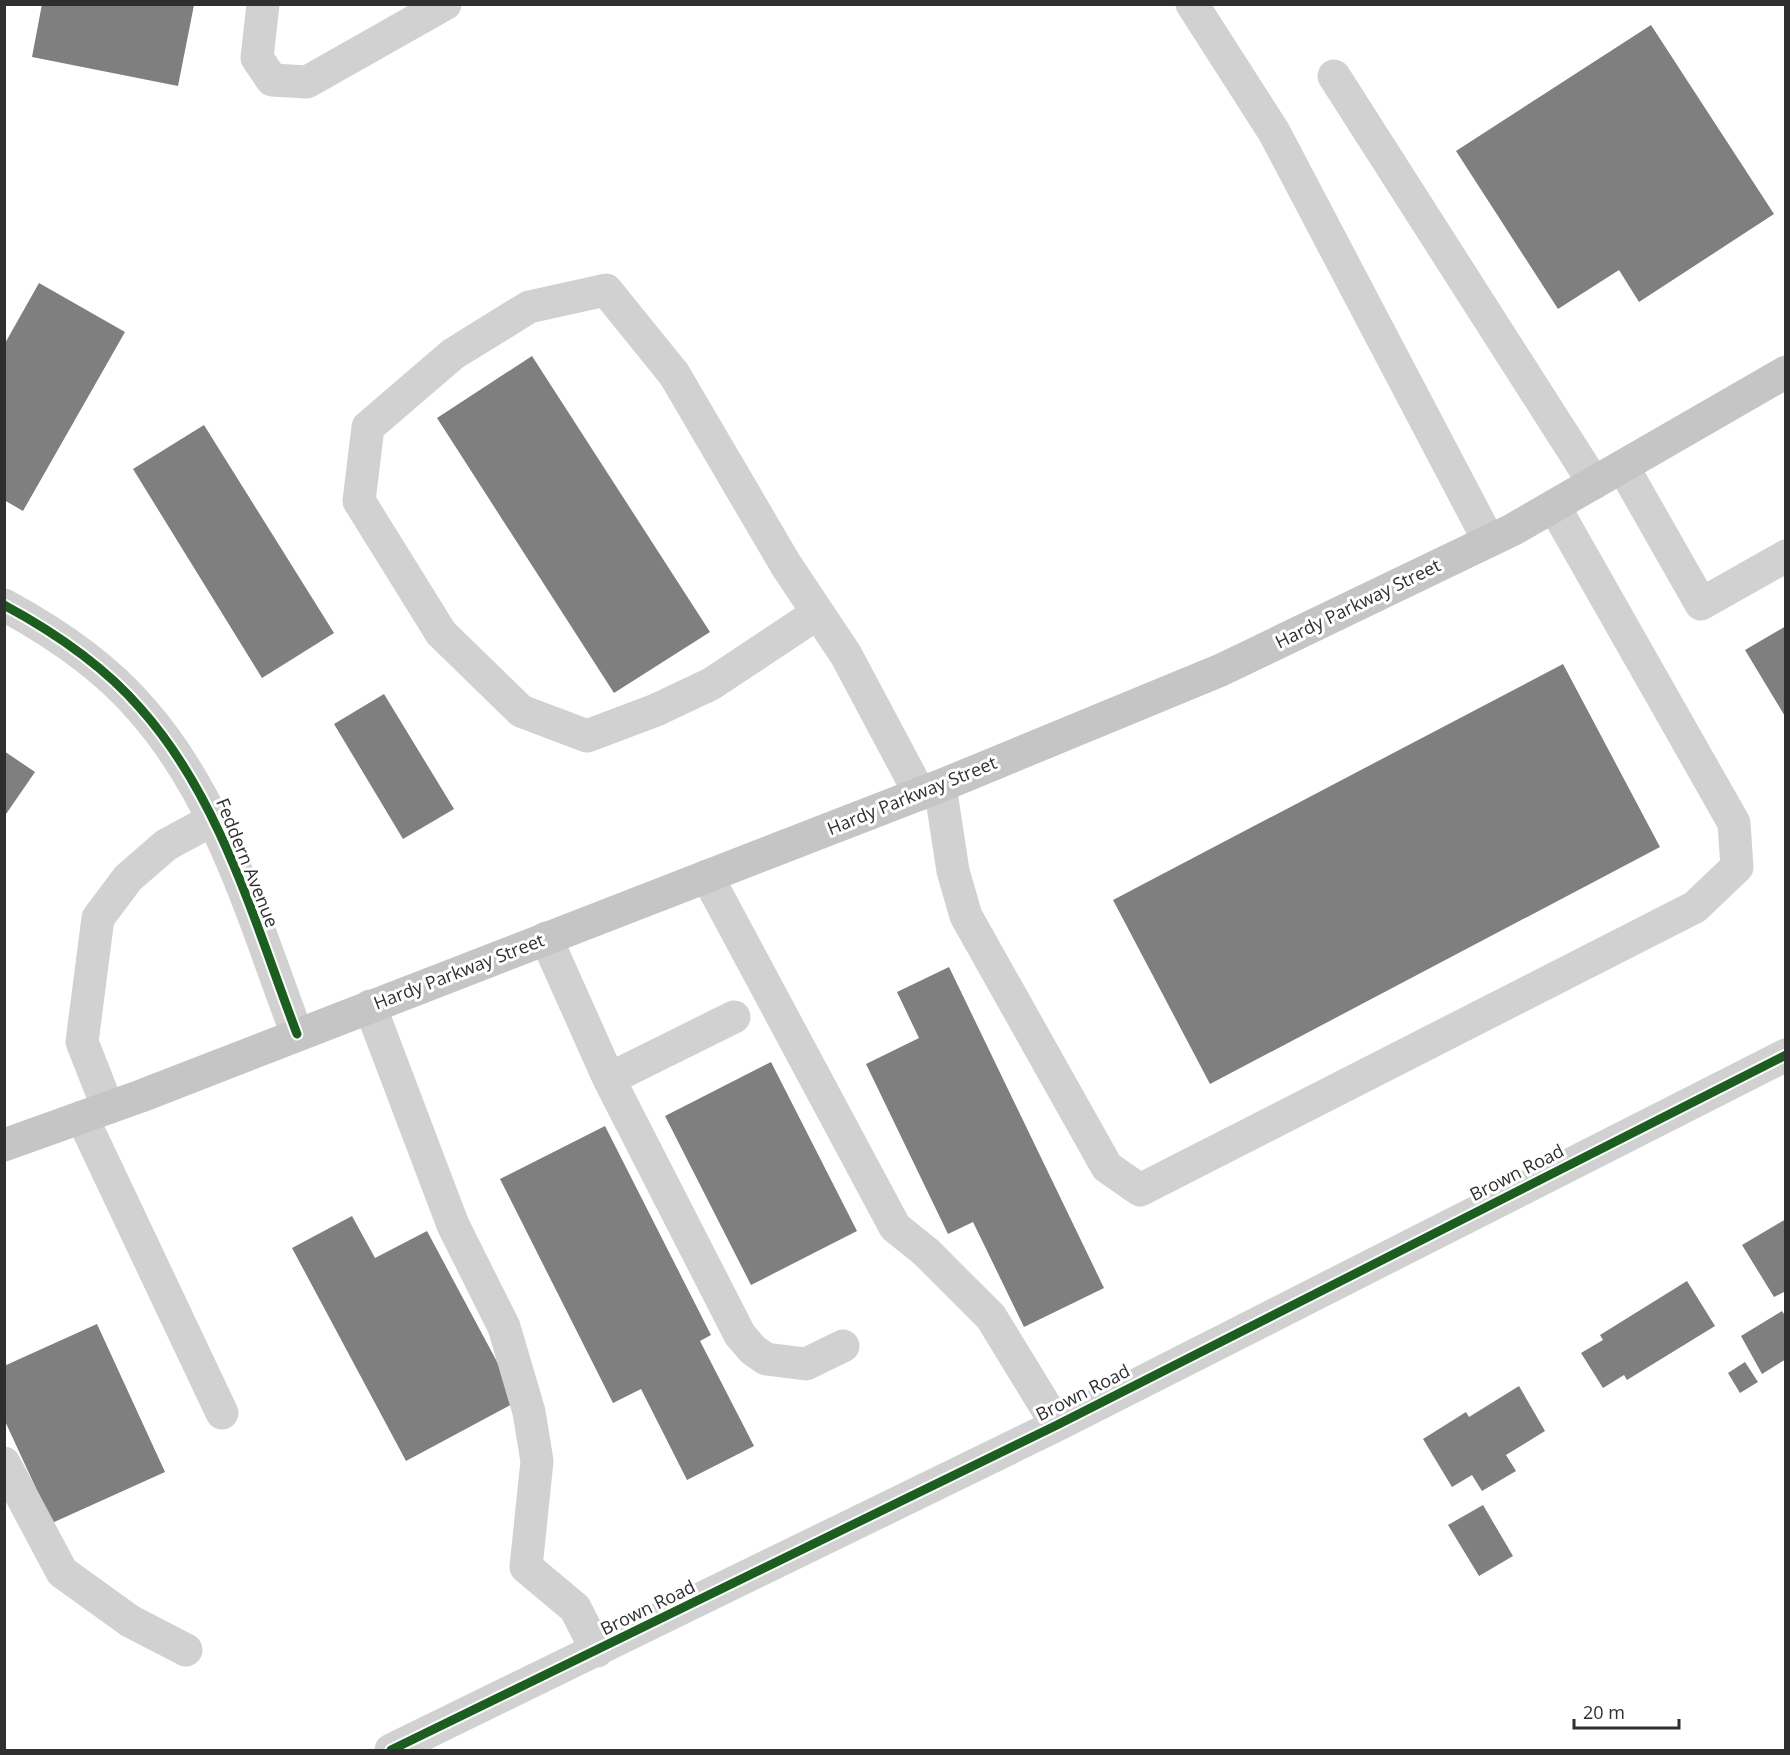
<svg xmlns="http://www.w3.org/2000/svg" width="1790" height="1755" font-family="'Open Sans',sans-serif">
	<rect width="100%" height="100%" fill="#fff"/>
	<path fill="#7f7f7f" d="M 42,4 L 194,5 L 178,86 L 32,57 Z
		M 1651,25 L 1774,214 L 1639,302 L 1619,270 L 1558,309 L 1456,151 Z
		M 39,283 L 125,332 L 23,511 L 4,500 L 4,345 Z
		M 532,356 L 710,632 L 614,693 L 437,418 Z
		M 204,425 L 334,633 L 262,678 L 133,469 Z
		M 1786,626 L 1786,718 L 1745,650 Z
		M 1563,664 L 1660,847 L 1210,1084 L 1113,900 Z
		M 384,694 L 454,809 L 403,839 L 334,724 Z
		M 4,751 L 35,772 L 4,817 Z
		M 949,967 L 1104,1288 L 1024,1327 L 973,1222 L 948,1234 L 866,1064 L 919,1038 L 897,992 Z
		M 771,1062 L 857,1231 L 751,1285 L 665,1116 Z
		M 605,1126 L 711,1335 L 700,1341 L 754,1446 L 687,1480 L 641,1389 L 613,1403 L 500,1179 Z
		M 352,1216 L 375,1258 L 427,1231 L 518,1401 L 406,1461 L 292,1248 Z
		M 1786,1219 L 1786,1291 L 1774,1297 L 1742,1245 Z
		M 1687,1281 L 1715,1326 L 1627,1380 L 1624,1375 L 1603,1388 L 1581,1353 L 1603,1340 L 1600,1335 Z
		M 1782,1311 L 1786,1317 L 1786,1359 L 1762,1374 L 1741,1336 Z
		M 97,1324 L 165,1472 L 52,1523 L 4,1419 L 4,1366 Z
		M 1745,1362 L 1758,1382 L 1740,1393 L 1728,1373 Z
		M 1519,1386 L 1545,1431 L 1506,1455 L 1516,1471 L 1482,1491 L 1472,1475 L 1452,1487 L 1423,1439 L 1466,1412 L 1469,1417 Z
		M 1483,1505 L 1513,1556 L 1479,1576 L 1448,1525 Z"/>
	<g fill="none" stroke-linecap="round" stroke-linejoin="round">
		<path stroke="#d1d1d1" stroke-width="33" d="M 263,4 L 257,58 L 272,80 L 307,82 L 445,4
			M 1192,4 L 1274,132 L 1489,541
			M 1334,76 L 1594,483
			M 1623,467 L 1701,604 L 1786,556
			M 4,605 C 54,632 104,666 141,709 C 221,799 255,924 297,1034
			M 818,613 L 711,684 L 656,710 L 587,736 L 521,711 L 441,633 L 359,501 L 368,427 L 453,354 L 529,307 L 606,290 L 674,374 L 786,565 L 846,655 L 920,794
			M 940,786 L 953,871 L 966,916 L 1107,1167 L 1140,1190 L 1695,907 L 1737,867 L 1734,823 L 1554,506
			M 707,876 L 895,1227 L 926,1252 L 991,1317 L 1057,1425
			M 546,938 L 609,1079 L 740,1335 L 753,1350 L 766,1359 L 806,1364 L 843,1346
			M 370,1006 L 453,1225 L 504,1327 L 529,1412 L 537,1461 L 526,1567 L 575,1608 L 597,1651
			M 609,1079 L 734,1017
			M 108,1108 L 82,1042 L 98,918 L 128,878 L 166,845 L 214,819
			M 82,1117 L 222,1413
			M 4,1463 L 62,1572 L 130,1621 L 186,1650
			M 391,1750 L 1057,1425 L 1786,1055"/>
		<path stroke="#c5c5c5" stroke-width="33" d="M 4,1145 L 141,1096 L 940,786 L 1221,670 L 1512,530 L 1786,372"/>
		<g stroke="#fff" stroke-width="13">
			<path id="cycleway" d="M 4,605 C 54,632 104,666 141,709 C 221,799 255,924 297,1034
				M 391,1750 L 1057,1425 L 1786,1055"/>
		</g>
		<use href="#cycleway" stroke="#1b5e20" stroke-width="9"/>
	</g>
	<g text-anchor="middle" stroke-width="6" stroke-linejoin="round" paint-order="stroke">
		<g font-size="18" fill="#2f2f2f" stroke="#fff">
			<text transform="translate(1358 604) rotate(-26)" y="6">Hardy Parkway Street</text>
			<text transform="translate(912 796) rotate(-22)" y="6">Hardy Parkway Street</text>
			<text transform="translate(247 863) rotate(68)" y="6">Feddern Avenue</text>
			<text transform="translate(459 972) rotate(-21)" y="6">Hardy Parkway Street</text>
			<text transform="translate(1517 1173) rotate(-27)" y="6">Brown Road</text>
			<text transform="translate(1083 1393) rotate(-27)" y="6">Brown Road</text>
			<text transform="translate(648 1608) rotate(-26)" y="6">Brown Road</text>
		</g>
	</g>
	<rect width="1790" height="1755" fill="none" stroke="#2f2f2f" stroke-width="12"/>
	<path d="M1574 1719v9h105v-9" fill="none" stroke="#2f2f2f" stroke-width="3"/>
	<text x="1583" y="1719" font-size="18" fill="#2f2f2f" stroke="#ffffff" stroke-width="4.5" paint-order="stroke">20 m</text>
</svg>
